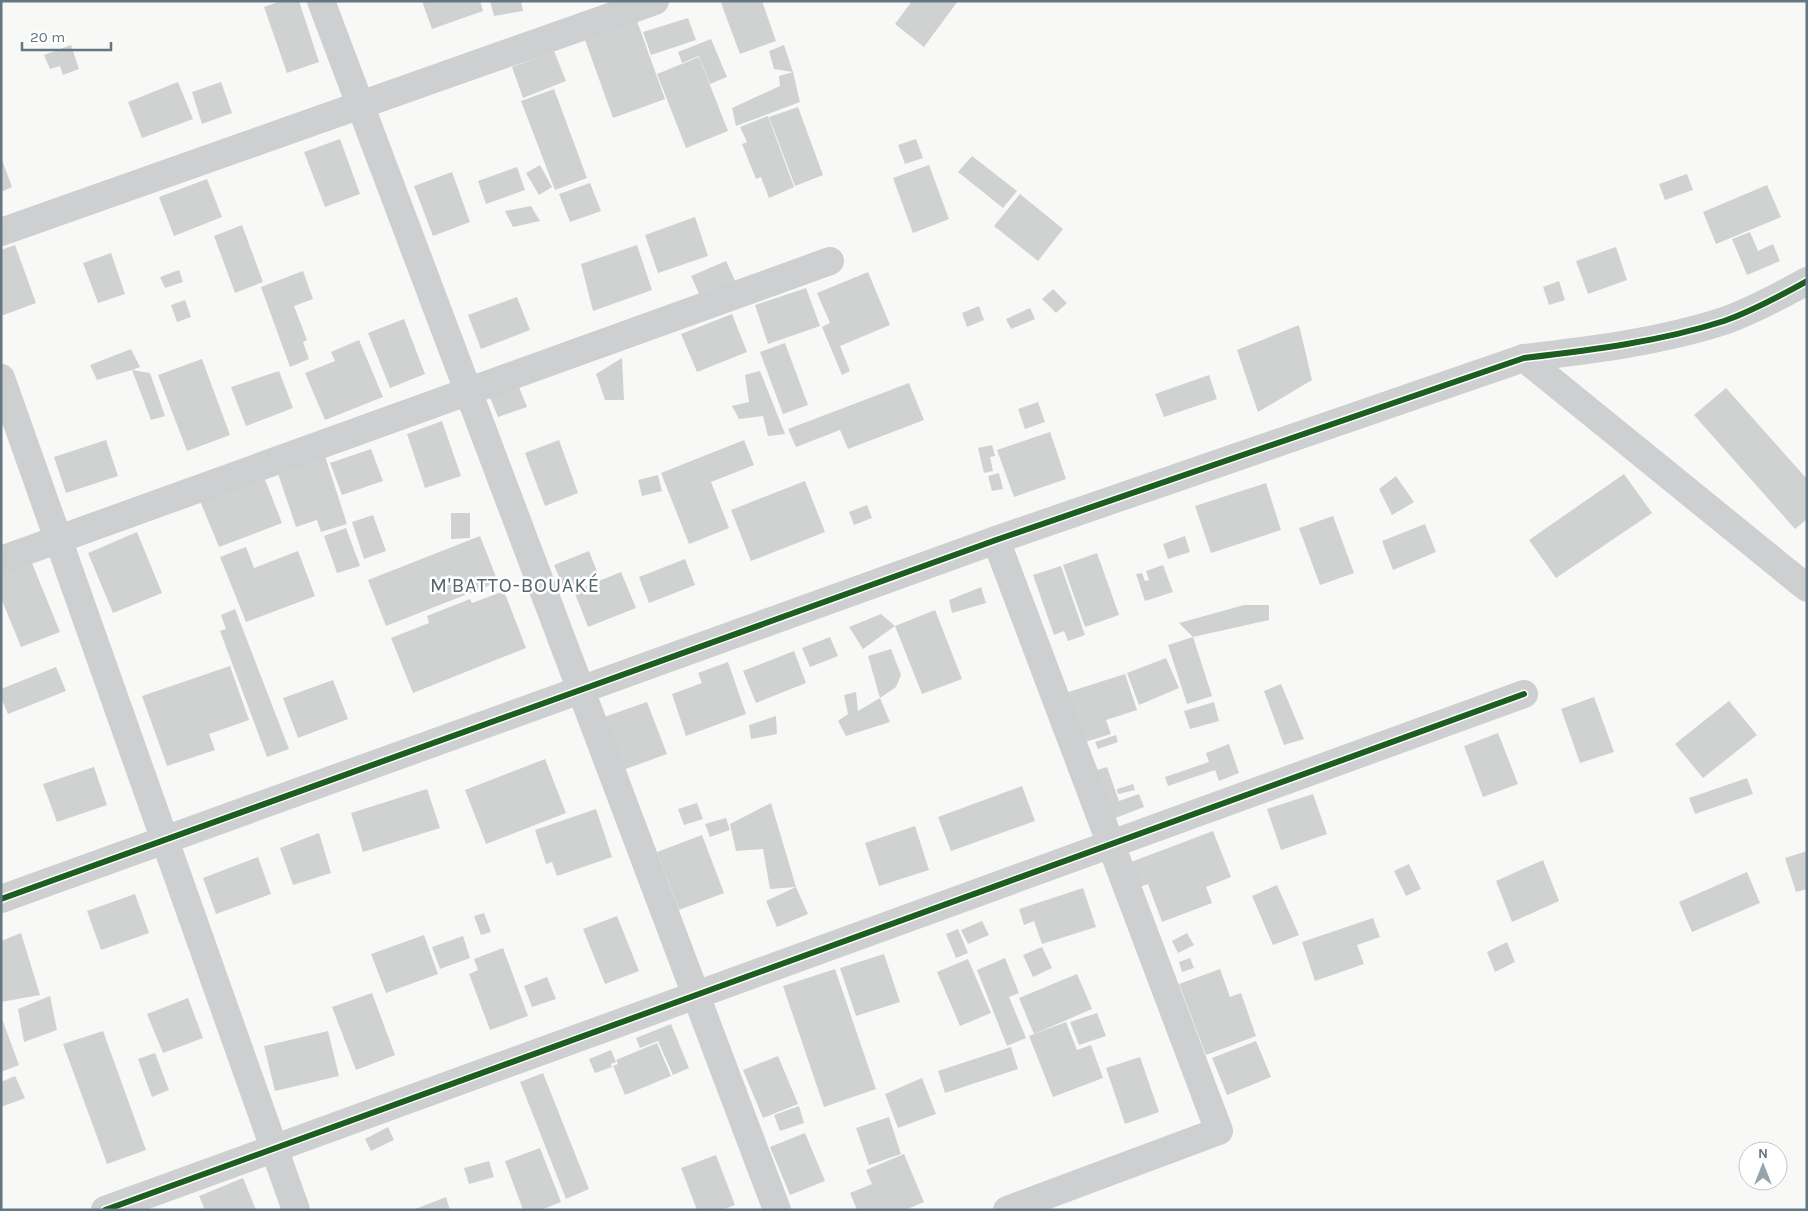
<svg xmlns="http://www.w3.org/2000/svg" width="1808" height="1211" font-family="Karla,sans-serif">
	<rect width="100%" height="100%" fill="#f8f8f7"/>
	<path fill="#d0d2d2" d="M 281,1 L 299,1 L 319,62 L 287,73 L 264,7 Z
		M 422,1 L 480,1 L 483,11 L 432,29 Z
		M 490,1 L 521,1 L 523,11 L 494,16 Z
		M 726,1 L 762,1 L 776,41 L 740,54 L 721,3 Z
		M 912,1 L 958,1 L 924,47 L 895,24 Z
		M 688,18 L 696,40 L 651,55 L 643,32 Z
		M 637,21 L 665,99 L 613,118 L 585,40 Z
		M 711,39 L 727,77 L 710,84 L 699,56 L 682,63 L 678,52 Z
		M 71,45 L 79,69 L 63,75 L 60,66 L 50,69 L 44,55 Z
		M 784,45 L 793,72 L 774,69 L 769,51 Z
		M 554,51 L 566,81 L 523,98 L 512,67 Z
		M 699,57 L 728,131 L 686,148 L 657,74 Z
		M 793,72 L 800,102 L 736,126 L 732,108 L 780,86 L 779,76 Z
		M 178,82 L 193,119 L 142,138 L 128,102 Z
		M 221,82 L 232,113 L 202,124 L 192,92 Z
		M 554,89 L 587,178 L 555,190 L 521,101 Z
		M 798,107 L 823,175 L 795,186 L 769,117 Z
		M 768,116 L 794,187 L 769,198 L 761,177 L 756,179 L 742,144 L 747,142 L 740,127 Z
		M 340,139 L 360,194 L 325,207 L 304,152 Z
		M 916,139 L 923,158 L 905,164 L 898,145 Z
		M 972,156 L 1017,191 L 1003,208 L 958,172 Z
		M 1,157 L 12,187 L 1,192 Z
		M 540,165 L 552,187 L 539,195 L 526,173 Z
		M 929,165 L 949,219 L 913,233 L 893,178 Z
		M 517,167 L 525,190 L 486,204 L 478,181 Z
		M 452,172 L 470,222 L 433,236 L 414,186 Z
		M 1687,174 L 1693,190 L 1665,200 L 1659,184 Z
		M 207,179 L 222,217 L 174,236 L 159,197 Z
		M 590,183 L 601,211 L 570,222 L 559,194 Z
		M 1767,185 L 1781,217 L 1716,244 L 1703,212 Z
		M 1020,194 L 1063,229 L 1038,261 L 994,226 Z
		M 531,206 L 540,221 L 513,227 L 505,211 Z
		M 695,217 L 708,256 L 658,273 L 645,235 Z
		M 242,225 L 263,282 L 235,293 L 214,236 Z
		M 1750,232 L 1758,251 L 1773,244 L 1780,261 L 1747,275 L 1732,239 Z
		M 15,245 L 36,303 L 1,316 L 1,250 Z
		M 637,245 L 652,290 L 593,311 L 581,264 Z
		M 1616,247 L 1627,280 L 1588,294 L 1576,261 Z
		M 111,253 L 125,294 L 98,303 L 83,263 Z
		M 726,261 L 736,283 L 701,298 L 691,276 Z
		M 179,270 L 183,282 L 165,288 L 160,277 Z
		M 303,271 L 313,299 L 294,306 L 307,340 L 303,342 L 309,359 L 290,367 L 261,287 Z
		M 868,272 L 890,325 L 840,346 L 850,371 L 842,375 L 822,327 L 830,323 L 817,293 Z
		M 1559,281 L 1565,300 L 1549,305 L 1543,287 Z
		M 806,288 L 820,326 L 768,344 L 755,305 Z
		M 1053,289 L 1067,303 L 1056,313 L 1042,299 Z
		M 517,297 L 530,330 L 481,349 L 468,315 Z
		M 185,300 L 191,317 L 177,322 L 171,305 Z
		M 979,306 L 984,320 L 967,327 L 962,313 Z
		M 1030,308 L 1035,319 L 1011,329 L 1006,319 Z
		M 732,314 L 747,352 L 697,372 L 681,334 Z
		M 404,319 L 425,374 L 390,388 L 368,333 Z
		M 1299,325 L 1312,380 L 1258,412 L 1237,350 Z
		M 359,340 L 383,397 L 325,420 L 305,373 L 335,361 L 331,352 Z
		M 785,343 L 808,405 L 783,414 L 760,352 Z
		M 131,349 L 140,367 L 132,370 L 150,373 L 165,416 L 151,420 L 132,370 L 97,380 L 90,365 Z
		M 622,358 L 624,400 L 605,400 L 596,374 Z
		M 202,359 L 230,435 L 187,451 L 158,375 Z
		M 279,371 L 293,408 L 246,426 L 231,387 Z
		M 760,371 L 785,434 L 768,436 L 763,416 L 739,419 L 732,406 L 749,402 L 745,375 Z
		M 1209,375 L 1217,399 L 1164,417 L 1155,394 Z
		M 517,382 L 527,407 L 498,417 L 488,393 Z
		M 909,383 L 924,420 L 848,449 L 840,430 L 796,447 L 788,429 Z
		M 1726,388 L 1807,479 L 1807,519 L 1795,529 L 1694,415 Z
		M 1038,402 L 1045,422 L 1025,429 L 1018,409 Z
		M 442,421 L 461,476 L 425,488 L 407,434 Z
		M 1050,432 L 1066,479 L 1014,497 L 997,450 Z
		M 106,440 L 118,476 L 66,493 L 54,457 Z
		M 559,440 L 578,493 L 545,506 L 525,453 Z
		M 744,440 L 754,465 L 711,482 L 729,528 L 689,544 L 661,473 Z
		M 992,445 L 995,456 L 990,457 L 993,471 L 984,473 L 978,448 Z
		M 371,449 L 383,481 L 342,495 L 330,463 Z
		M 325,456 L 347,524 L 321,532 L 317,520 L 296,527 L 277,471 Z
		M 999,473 L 1003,489 L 992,491 L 988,476 Z
		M 1624,474 L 1652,513 L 1556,578 L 1529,540 Z
		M 658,475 L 662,491 L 642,496 L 638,480 Z
		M 1396,476 L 1414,502 L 1392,515 L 1379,489 Z
		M 264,477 L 282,523 L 219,547 L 200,501 Z
		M 805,481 L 825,532 L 751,561 L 731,510 Z
		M 1266,483 L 1281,530 L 1211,553 L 1195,506 Z
		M 867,505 L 872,518 L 854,525 L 849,512 Z
		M 451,513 L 470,513 L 470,538 L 451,539 Z
		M 373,515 L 386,551 L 364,559 L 352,522 Z
		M 1333,516 L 1354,573 L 1320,585 L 1299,528 Z
		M 1425,524 L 1436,552 L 1393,570 L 1382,541 Z
		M 346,528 L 360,566 L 337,573 L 324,536 Z
		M 137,532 L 162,593 L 113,613 L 88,553 Z
		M 480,536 L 498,582 L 386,626 L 368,580 Z
		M 1185,536 L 1190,552 L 1168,559 L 1163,544 Z
		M 246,547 L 254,568 L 298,551 L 315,596 L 246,622 L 220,557 Z
		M 589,551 L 598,574 L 564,589 L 554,565 Z
		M 1097,553 L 1119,615 L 1085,627 L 1063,565 Z
		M 685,559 L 695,585 L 649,603 L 639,577 Z
		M 32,563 L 60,632 L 21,647 L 1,598 L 1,574 Z
		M 1163,565 L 1173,592 L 1145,601 L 1136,574 L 1142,573 L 1145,581 L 1149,580 L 1146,571 Z
		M 1061,566 L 1085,635 L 1068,641 L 1064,631 L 1054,635 L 1033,575 Z
		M 621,572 L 636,608 L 588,627 L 574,591 Z
		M 981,587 L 986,603 L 952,613 L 949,600 Z
		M 504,591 L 526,648 L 413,693 L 391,638 L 429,623 L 427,616 L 470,599 L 472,603 Z
		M 1244,605 L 1269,605 L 1269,620 L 1193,637 L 1179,623 Z
		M 235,609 L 289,749 L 267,757 L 220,631 L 226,629 L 221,615 Z
		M 935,610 L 962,679 L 922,694 L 895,626 Z
		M 881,614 L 895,626 L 863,649 L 849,627 Z
		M 830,637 L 838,656 L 810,667 L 802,648 Z
		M 1193,637 L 1212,696 L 1187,704 L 1168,645 Z
		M 891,649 L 901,675 L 896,687 L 880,698 L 890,722 L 846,736 L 838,721 L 848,714 L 844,695 L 856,692 L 858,711 L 880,698 L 868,656 Z
		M 794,651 L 806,683 L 756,703 L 743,671 Z
		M 1166,658 L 1179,688 L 1139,705 L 1127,673 Z
		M 728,662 L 746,714 L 686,736 L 672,694 L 702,683 L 698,673 Z
		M 230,666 L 249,720 L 209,734 L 215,750 L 167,766 L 142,696 Z
		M 56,667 L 66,691 L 8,714 L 1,698 L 1,689 Z
		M 1125,674 L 1137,710 L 1106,720 L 1111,734 L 1079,744 L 1062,694 Z
		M 333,680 L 348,719 L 298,738 L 283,698 Z
		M 1281,684 L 1304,739 L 1284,745 L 1264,691 Z
		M 1594,697 L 1614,752 L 1580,763 L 1561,709 Z
		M 1729,701 L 1757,735 L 1703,778 L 1675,744 Z
		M 647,702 L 667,754 L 623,770 L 604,717 Z
		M 1214,702 L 1219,721 L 1190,729 L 1184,711 Z
		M 776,716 L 777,734 L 751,739 L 749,725 Z
		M 1498,733 L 1518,784 L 1483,797 L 1464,746 Z
		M 1116,735 L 1118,742 L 1098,749 L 1095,742 Z
		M 1229,744 L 1239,773 L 1219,781 L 1215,770 L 1168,786 L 1165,777 L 1209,762 L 1206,753 Z
		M 545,759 L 566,813 L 486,844 L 465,790 Z
		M 94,767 L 107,805 L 57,822 L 43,784 Z
		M 1107,767 L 1119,801 L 1139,794 L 1144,807 L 1110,820 L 1091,772 Z
		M 1747,778 L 1753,794 L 1695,814 L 1689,798 Z
		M 1133,784 L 1135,790 L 1118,794 L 1117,789 Z
		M 1022,786 L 1035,821 L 951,851 L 938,817 Z
		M 427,789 L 440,828 L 363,852 L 351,813 Z
		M 1313,794 L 1327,834 L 1281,850 L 1267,809 Z
		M 697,803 L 703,819 L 684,825 L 678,809 Z
		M 771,803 L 796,887 L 770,889 L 763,849 L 736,851 L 730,824 Z
		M 596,809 L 612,857 L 557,876 L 552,862 L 546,864 L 535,830 Z
		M 726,818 L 730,830 L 710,837 L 705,824 Z
		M 915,826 L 929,870 L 879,886 L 865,843 Z
		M 1213,831 L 1231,877 L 1206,887 L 1212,903 L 1162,922 L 1148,884 L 1140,887 L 1131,862 Z
		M 319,833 L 331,873 L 293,885 L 280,848 Z
		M 702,835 L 724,893 L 679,910 L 657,852 Z
		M 1807,851 L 1807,889 L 1796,892 L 1785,858 Z
		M 258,857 L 271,894 L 216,914 L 203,878 Z
		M 1543,860 L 1559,901 L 1512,922 L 1496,881 Z
		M 1409,864 L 1421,889 L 1406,896 L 1394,871 Z
		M 1747,872 L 1760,903 L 1692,932 L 1679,902 Z
		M 1277,885 L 1299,935 L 1273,945 L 1252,896 Z
		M 796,887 L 808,914 L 777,927 L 766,901 Z
		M 1083,888 L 1096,927 L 1042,944 L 1034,921 L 1024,925 L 1019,909 Z
		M 135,894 L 149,933 L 101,950 L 87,911 Z
		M 484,913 L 491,932 L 481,935 L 474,916 Z
		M 617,916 L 639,971 L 605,984 L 583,929 Z
		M 1373,918 L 1380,937 L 1357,945 L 1364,964 L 1315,981 L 1302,942 Z
		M 982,921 L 989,935 L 968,944 L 961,930 Z
		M 958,929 L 968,953 L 956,958 L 946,934 Z
		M 21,933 L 40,995 L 1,1002 L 1,941 Z
		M 1187,933 L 1194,945 L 1178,953 L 1172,941 Z
		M 424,935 L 438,974 L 386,993 L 371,954 Z
		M 463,936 L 470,958 L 440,969 L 432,947 Z
		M 1507,942 L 1515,962 L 1495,972 L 1487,952 Z
		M 1042,947 L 1052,968 L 1033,977 L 1023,955 Z
		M 503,948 L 528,1016 L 490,1030 L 469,974 L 478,970 L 474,959 Z
		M 884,954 L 900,1002 L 856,1016 L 840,968 Z
		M 1005,958 L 1019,993 L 1009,997 L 1026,1038 L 1007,1046 L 977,970 Z
		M 1190,958 L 1194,968 L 1182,972 L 1179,962 Z
		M 968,959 L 991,1013 L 960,1026 L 937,972 Z
		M 835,969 L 876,1089 L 824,1107 L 783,986 Z
		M 1220,969 L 1230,997 L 1241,993 L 1256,1036 L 1206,1055 L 1179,984 Z
		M 1077,974 L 1092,1009 L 1034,1034 L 1019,998 Z
		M 547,977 L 556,999 L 532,1007 L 524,986 Z
		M 372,993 L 395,1055 L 356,1070 L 332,1007 Z
		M 50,996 L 57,1030 L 24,1042 L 18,1009 Z
		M 188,998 L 203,1038 L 163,1053 L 147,1014 Z
		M 1097,1013 L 1106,1036 L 1079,1045 L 1070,1022 Z
		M 1,1016 L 19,1065 L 1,1072 Z
		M 1066,1022 L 1077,1050 L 1091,1045 L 1103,1078 L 1053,1097 L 1029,1036 Z
		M 671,1024 L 689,1068 L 673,1075 L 658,1041 L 640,1048 L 636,1038 Z
		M 103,1031 L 146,1150 L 107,1164 L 63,1044 Z
		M 328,1031 L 339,1076 L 275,1091 L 264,1046 Z
		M 1256,1041 L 1271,1077 L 1227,1095 L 1212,1058 Z
		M 657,1043 L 671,1076 L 625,1095 L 613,1066 L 618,1064 L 616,1060 Z
		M 1011,1047 L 1018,1069 L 945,1093 L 938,1071 Z
		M 611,1050 L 616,1062 L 611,1064 L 612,1067 L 595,1073 L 589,1059 Z
		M 155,1053 L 169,1090 L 152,1097 L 138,1059 Z
		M 778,1056 L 798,1104 L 763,1118 L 743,1070 Z
		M 1140,1057 L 1159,1112 L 1125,1124 L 1106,1068 Z
		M 543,1073 L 589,1189 L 566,1199 L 520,1082 Z
		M 15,1076 L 25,1098 L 1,1107 L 1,1082 Z
		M 922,1078 L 936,1114 L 898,1128 L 885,1094 Z
		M 799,1106 L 804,1123 L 780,1131 L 774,1115 Z
		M 889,1117 L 901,1154 L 869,1165 L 856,1128 Z
		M 388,1127 L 394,1140 L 371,1151 L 365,1139 Z
		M 805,1133 L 825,1181 L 790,1195 L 770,1147 Z
		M 540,1148 L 561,1202 L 541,1210 L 523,1210 L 505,1161 Z
		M 904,1154 L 924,1202 L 905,1210 L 857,1210 L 850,1193 L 872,1184 L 866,1170 Z
		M 716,1155 L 735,1205 L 722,1210 L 697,1210 L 681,1168 Z
		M 489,1161 L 494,1177 L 469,1184 L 464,1168 Z
		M 243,1178 L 256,1210 L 205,1210 L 199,1196 Z
		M 446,1197 L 450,1210 L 413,1210 Z"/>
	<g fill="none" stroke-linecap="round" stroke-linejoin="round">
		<path stroke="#cecfd0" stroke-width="28" d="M 321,1 L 777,1210
			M 1,232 L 655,1
			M 1524,358 C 1591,350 1659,342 1724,321 C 1752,311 1780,296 1807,281
			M 1,378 L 296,1210
			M 996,540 L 1219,1131 L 1007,1210
			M 1,560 L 830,261
			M 105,1210 L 1524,694"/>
		<path stroke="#cecfd0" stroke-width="28" d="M 1,899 L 996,540 L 1524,358 L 1807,588"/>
		<g stroke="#fff" stroke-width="9">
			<path id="cycleway" d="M 1,899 L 996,540 L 1524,358 C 1591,350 1659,342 1724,321 C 1752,311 1780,296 1807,281
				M 105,1210 L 1524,694"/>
		</g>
		<use href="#cycleway" stroke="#1b5e20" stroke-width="6"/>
	</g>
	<g text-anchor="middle" stroke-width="5" stroke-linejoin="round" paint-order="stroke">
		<g font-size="20" letter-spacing="1" fill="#55656d" stroke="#fff">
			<text x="515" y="592">M'BATTO-BOUAKÉ</text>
		</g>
	</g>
	<rect width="1808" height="1211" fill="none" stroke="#627782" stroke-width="5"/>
	<g transform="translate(1763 1166)"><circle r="24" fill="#ffffff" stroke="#c0c9cd"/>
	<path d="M0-4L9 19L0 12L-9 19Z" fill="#96a4ab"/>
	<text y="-8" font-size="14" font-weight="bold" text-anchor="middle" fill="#627782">N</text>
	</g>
	<path d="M22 42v8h89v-8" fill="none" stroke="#627782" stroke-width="2.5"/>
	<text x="30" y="42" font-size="15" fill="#627782" stroke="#ffffff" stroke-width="4" paint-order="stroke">20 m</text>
</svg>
